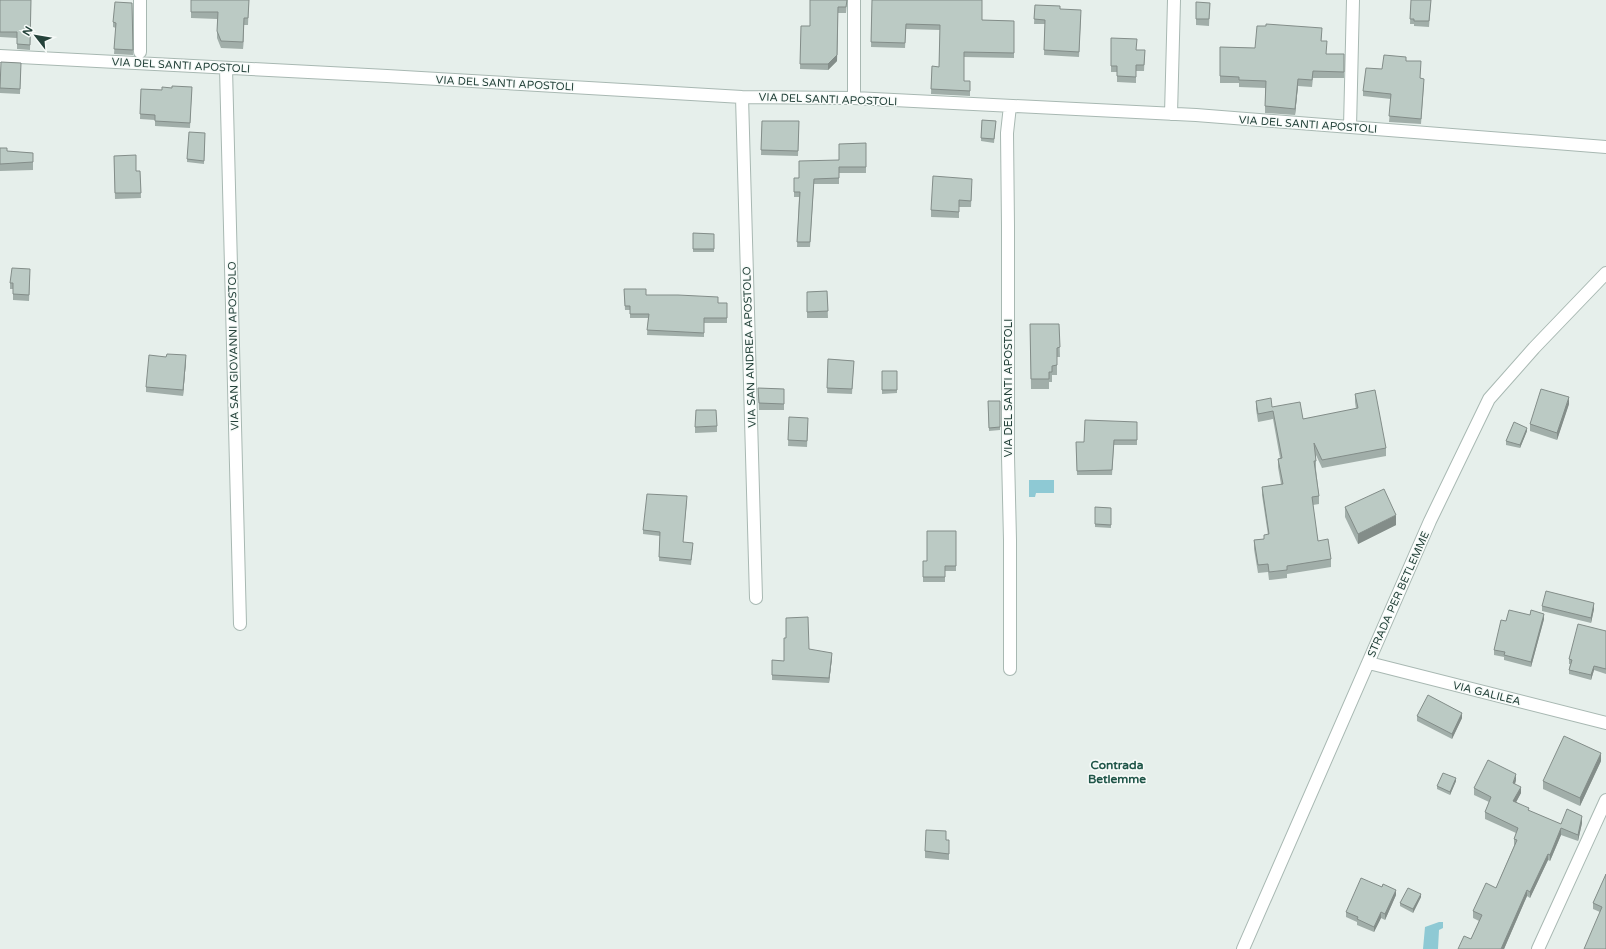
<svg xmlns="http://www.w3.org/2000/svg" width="1606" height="949" font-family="'Varela Round',sans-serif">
	<rect width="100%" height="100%" fill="#e6efeb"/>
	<path fill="#8ec9d4" d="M 1029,480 L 1054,480 L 1054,493 L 1036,493 L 1035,497 L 1029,497 Z
		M 1439,922 L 1443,922 L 1443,928 L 1439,930 L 1438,949 L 1423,949 L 1425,927 Z"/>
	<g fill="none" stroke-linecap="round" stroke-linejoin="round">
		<g stroke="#a8b8b2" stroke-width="14">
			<path id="minor" d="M 140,52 L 140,0
				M 0,56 L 387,76 L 742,97 L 854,98 L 1196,115 L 1606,147
				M 226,68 L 240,624
				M 742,97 L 756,598
				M 854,98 L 854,0
				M 1010,106 L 1007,133 L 1008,226 L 1008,456 L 1010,540 L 1010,669
				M 1171,114 L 1174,0
				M 1350,127 L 1353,0
				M 1369,663 L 1606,723
				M 1243,949 L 1430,521 L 1489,399 L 1534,348 L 1606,273
				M 1538,949 L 1606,800"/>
		</g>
		<use href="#minor" stroke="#fff" stroke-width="12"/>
	</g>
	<path fill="#a1aea9" d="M 0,0 L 31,0 L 30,50 L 17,49 L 17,38 L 0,37 Z
		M 191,0 L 249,0 L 248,25 L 244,25 L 243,49 L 221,48 L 217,38 L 217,19 L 191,18 Z
		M 847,0 L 846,13 L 838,13 L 837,61 L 828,70 L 800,69 L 801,26 L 810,26 Z
		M 872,0 L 982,20 L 1014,21 L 1014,58 L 964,57 L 964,81 L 970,81 L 970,96 L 931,94 L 932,66 L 939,67 L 940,30 L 906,29 L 905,48 L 871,47 Z
		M 1411,0 L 1431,0 L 1429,27 L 1414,26 L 1414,24 L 1410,24 Z
		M 132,3 L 133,55 L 114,54 L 116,28 L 113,27 L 113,22 Z
		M 1210,3 L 1209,26 L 1196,25 L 1196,19 Z
		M 1035,5 L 1081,15 L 1079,57 L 1044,55 L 1045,24 L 1034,24 Z
		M 1322,35 L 1321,41 L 1326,54 L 1344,54 L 1344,78 L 1313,78 L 1312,87 L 1298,86 L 1295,115 L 1265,113 L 1265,88 L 1239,87 L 1239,83 L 1220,83 L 1220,47 L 1255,48 Z
		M 1111,38 L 1136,50 L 1145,50 L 1144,71 L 1136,71 L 1136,83 L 1117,82 L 1117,72 L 1111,72 Z
		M 1406,61 L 1424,84 L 1421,124 L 1389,122 L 1391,99 L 1363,96 L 1363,91 L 1382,69 Z
		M 21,68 L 20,94 L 0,93 L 0,78 Z
		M 192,87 L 190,128 L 155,126 L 155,120 L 140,119 L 141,89 L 162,90 L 172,88 Z
		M 982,120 L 996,121 L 994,143 L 981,141 Z
		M 762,121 L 799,121 L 798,156 L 761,155 Z
		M 205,133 L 204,164 L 187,162 L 187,159 Z
		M 866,143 L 866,173 L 839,173 L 839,184 L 814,184 L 810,247 L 797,247 L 799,197 L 794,197 L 794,178 L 799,178 L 839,160 Z
		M 0,148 L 7,151 L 33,153 L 33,170 L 0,171 Z
		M 114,156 L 136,171 L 140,171 L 141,198 L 115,199 Z
		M 972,185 L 971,207 L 959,207 L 959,218 L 931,217 L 931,210 Z
		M 693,233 L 714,234 L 714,252 L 693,252 Z
		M 30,275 L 29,301 L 13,300 L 13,289 L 10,289 L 10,283 Z
		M 624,289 L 646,295 L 718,303 L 727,303 L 727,323 L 704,323 L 704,337 L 647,335 L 648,318 L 630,318 L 630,310 L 625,310 Z
		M 827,291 L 828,318 L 807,318 L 807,292 Z
		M 1030,324 L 1059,324 L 1060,357 L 1057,357 L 1057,375 L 1052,375 L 1052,382 L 1049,382 L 1049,389 L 1031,389 Z
		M 828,359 L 854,361 L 852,394 L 827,393 Z
		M 186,361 L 183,396 L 146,392 L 146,387 Z
		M 882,371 L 897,371 L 897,393 L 882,394 Z
		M 758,388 L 784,389 L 784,410 L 759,410 Z
		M 1355,394 L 1386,448 L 1386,456 L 1322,468 L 1316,455 L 1316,469 L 1319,496 L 1319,504 L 1313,505 L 1318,541 L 1331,559 L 1331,567 L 1287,574 L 1287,578 L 1269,580 L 1268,572 L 1258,573 L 1254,549 L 1254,540 L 1264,539 L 1264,535 L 1268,535 L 1262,495 L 1262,487 L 1281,484 L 1278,467 L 1278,459 L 1280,458 L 1273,419 L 1258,422 L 1256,409 L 1256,401 L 1303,419 L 1356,409 L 1355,402 Z
		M 988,401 L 1000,401 L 1000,430 L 989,431 Z
		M 1569,404 L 1557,440 L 1530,431 L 1530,424 Z
		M 789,417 L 808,423 L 807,447 L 788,446 Z
		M 1137,422 L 1137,445 L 1114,445 L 1112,475 L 1077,475 L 1076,442 L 1084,442 Z
		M 717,426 L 717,432 L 695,433 L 695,427 Z
		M 1527,431 L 1520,448 L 1506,445 L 1506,441 Z
		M 687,501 L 683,542 L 693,547 L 691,565 L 659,561 L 660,536 L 643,534 L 643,530 Z
		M 1095,507 L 1111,508 L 1111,528 L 1095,527 Z
		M 1345,507 L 1396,525 L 1358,544 L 1345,517 Z
		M 956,531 L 956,571 L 945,571 L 945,582 L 923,582 L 923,561 L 927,561 Z
		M 1542,606 L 1594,609 L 1591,623 L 1542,611 Z
		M 1544,619 L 1531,667 L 1504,660 L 1504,657 L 1494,655 L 1494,650 L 1506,621 Z
		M 1606,631 L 1606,674 L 1594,670 L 1591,680 L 1569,674 L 1569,670 L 1570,664 L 1569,664 L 1569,659 Z
		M 809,649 L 832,658 L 829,683 L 772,680 L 772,660 L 784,661 Z
		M 1417,716 L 1462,718 L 1452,739 L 1417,721 Z
		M 1601,761 L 1580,806 L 1543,789 L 1543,781 Z
		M 1516,780 L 1515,784 L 1521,793 L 1516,802 L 1529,811 L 1561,824 L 1582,823 L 1578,841 L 1561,835 L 1550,861 L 1548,860 L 1530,898 L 1527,896 L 1504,949 L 1458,949 L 1471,939 L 1479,921 L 1473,918 L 1473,911 L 1496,888 L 1514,846 L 1514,839 L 1516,833 L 1485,819 L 1485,812 L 1489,802 L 1474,795 L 1474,788 Z
		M 1456,781 L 1450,795 L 1437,789 L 1437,786 Z
		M 949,840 L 949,860 L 925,858 L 925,851 Z
		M 1606,874 L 1606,949 L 1600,912 L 1593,909 L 1593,903 Z
		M 1396,895 L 1385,920 L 1381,918 L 1374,932 L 1357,925 L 1357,922 L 1346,917 L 1346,912 Z
		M 1421,897 L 1413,913 L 1400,906 L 1400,903 Z"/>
	<path fill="#838d89" d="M 838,13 L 837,61 L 828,70 L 828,64 Z
		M 244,18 L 244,25 L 243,49 L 243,42 Z
		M 1298,79 L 1298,86 L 1295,115 L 1295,109 Z
		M 186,355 L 186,361 L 183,396 L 183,390 Z
		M 1569,397 L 1569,404 L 1557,440 L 1557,433 Z
		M 1527,428 L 1527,431 L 1520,448 L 1520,445 Z
		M 1396,515 L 1396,525 L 1358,544 L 1358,534 Z
		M 1594,603 L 1594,609 L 1591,623 L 1591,618 Z
		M 1544,614 L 1544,619 L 1531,667 L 1531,662 Z
		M 832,653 L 832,658 L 829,683 L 829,678 Z
		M 1594,666 L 1594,670 L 1591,680 L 1591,675 Z
		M 1462,713 L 1462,718 L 1452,739 L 1452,734 Z
		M 1601,753 L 1601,761 L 1580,806 L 1580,798 Z
		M 1516,774 L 1516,780 L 1513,790 L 1513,783 Z
		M 1456,778 L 1456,781 L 1450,795 L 1450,792 Z
		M 1521,787 L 1521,793 L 1513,808 L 1513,801 Z
		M 1582,816 L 1582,823 L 1578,841 L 1578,835 Z
		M 1561,828 L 1561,835 L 1550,861 L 1550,855 Z
		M 1548,854 L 1548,860 L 1530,898 L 1530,892 Z
		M 1396,890 L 1396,895 L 1385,920 L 1385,914 Z
		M 1527,890 L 1527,896 L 1504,949 L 1501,949 Z
		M 1421,894 L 1421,897 L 1413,913 L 1413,909 Z
		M 1381,912 L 1381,918 L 1374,932 L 1374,927 Z"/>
	<path fill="#bbcac4" stroke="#838d89" d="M 0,0 L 31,0 L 30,45 L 17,44 L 17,32 L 0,32 Z
		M 191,0 L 249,0 L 248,18 L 244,18 L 243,42 L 221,41 L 217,31 L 218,12 L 191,12 Z
		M 810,0 L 847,0 L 846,7 L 838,7 L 837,55 L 828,64 L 800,64 L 801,26 L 810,26 Z
		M 872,0 L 982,0 L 982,20 L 1014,21 L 1014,53 L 964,52 L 964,81 L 970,81 L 970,91 L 931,89 L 932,66 L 939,67 L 940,25 L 906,24 L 905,43 L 871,42 Z
		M 1411,0 L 1431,0 L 1429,21 L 1414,21 L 1414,19 L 1410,19 Z
		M 115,2 L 132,3 L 133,50 L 114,49 L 116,23 L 113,22 Z
		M 1196,2 L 1210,3 L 1209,19 L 1196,19 Z
		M 1035,5 L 1060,6 L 1060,9 L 1081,10 L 1079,52 L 1044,50 L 1045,20 L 1034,19 Z
		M 1266,24 L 1322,28 L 1321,41 L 1327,41 L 1326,54 L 1344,54 L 1344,72 L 1313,71 L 1312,80 L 1298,79 L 1295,109 L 1265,106 L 1266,81 L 1239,80 L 1239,77 L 1220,76 L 1220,47 L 1255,48 L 1257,26 L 1266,26 Z
		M 1111,38 L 1137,39 L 1136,50 L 1145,50 L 1144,65 L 1136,65 L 1136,77 L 1117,76 L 1117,66 L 1111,66 Z
		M 1384,55 L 1406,57 L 1406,61 L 1421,61 L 1420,78 L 1424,79 L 1421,119 L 1389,116 L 1391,94 L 1363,91 L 1366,68 L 1382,69 Z
		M 1,62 L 21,63 L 20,89 L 0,88 Z
		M 172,86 L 192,87 L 190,123 L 155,121 L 155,115 L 140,114 L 141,89 L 162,90 L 162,87 L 172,88 Z
		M 982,120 L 996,121 L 994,139 L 981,138 Z
		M 762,121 L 799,121 L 798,151 L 761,150 Z
		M 189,132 L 205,133 L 204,161 L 187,159 Z
		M 866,143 L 866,167 L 839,167 L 839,178 L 814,179 L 810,242 L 797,242 L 800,192 L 794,192 L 794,178 L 799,178 L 799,161 L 839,160 L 839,144 Z
		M 0,148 L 7,148 L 7,151 L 33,153 L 33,162 L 0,164 Z
		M 136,155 L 136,171 L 140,171 L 141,193 L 115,193 L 114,156 Z
		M 933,176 L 972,179 L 971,201 L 959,200 L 959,212 L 931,210 Z
		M 693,233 L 714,234 L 714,249 L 693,249 Z
		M 12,268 L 30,269 L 29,295 L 13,294 L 13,283 L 10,283 Z
		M 624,289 L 646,289 L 646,295 L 678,295 L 718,297 L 718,303 L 727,303 L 727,318 L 704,318 L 704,333 L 647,330 L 649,314 L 630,314 L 630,306 L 625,306 Z
		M 827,291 L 828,311 L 807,312 L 807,292 Z
		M 1030,324 L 1059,324 L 1060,347 L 1057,348 L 1057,365 L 1052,366 L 1052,372 L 1049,372 L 1049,379 L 1031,379 Z
		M 167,354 L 186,355 L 183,390 L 146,387 L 149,355 L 166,357 Z
		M 828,359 L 854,361 L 852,389 L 827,388 Z
		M 882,371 L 897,371 L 897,390 L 882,390 Z
		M 758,388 L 784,389 L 784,404 L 759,403 Z
		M 1541,389 L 1569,397 L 1557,433 L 1530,424 Z
		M 1375,390 L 1386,448 L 1322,460 L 1314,443 L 1316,461 L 1314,461 L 1319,496 L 1312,497 L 1318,541 L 1328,539 L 1331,559 L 1287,566 L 1287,570 L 1269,572 L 1268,564 L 1258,565 L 1254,540 L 1264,539 L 1264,535 L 1269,534 L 1262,487 L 1283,484 L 1278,459 L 1282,458 L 1273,411 L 1258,414 L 1256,401 L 1271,398 L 1272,407 L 1300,402 L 1303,419 L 1358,408 L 1355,394 Z
		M 988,401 L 1000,401 L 1000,427 L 989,428 Z
		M 696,410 L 716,410 L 717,426 L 695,427 Z
		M 789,417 L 808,418 L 807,441 L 788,440 Z
		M 1085,420 L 1137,422 L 1137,440 L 1114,440 L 1112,470 L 1077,471 L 1076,442 L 1084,442 Z
		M 1514,422 L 1527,428 L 1520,445 L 1506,441 Z
		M 1384,489 L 1396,515 L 1358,534 L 1345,507 Z
		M 647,494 L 687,496 L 683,542 L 693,543 L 691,560 L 659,557 L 660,532 L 643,530 Z
		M 1095,507 L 1111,508 L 1111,525 L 1095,524 Z
		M 927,531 L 956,531 L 956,566 L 945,566 L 945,577 L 923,577 L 923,561 L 927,561 Z
		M 1546,591 L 1594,603 L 1591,618 L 1542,606 Z
		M 1509,610 L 1530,615 L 1531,610 L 1544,614 L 1531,662 L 1504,655 L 1505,652 L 1494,650 L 1501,620 L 1506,621 Z
		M 808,617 L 809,649 L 832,653 L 829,678 L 772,675 L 772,660 L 784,661 L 784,638 L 786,638 L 786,618 Z
		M 1578,624 L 1606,631 L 1606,669 L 1594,666 L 1591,675 L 1569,670 L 1572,660 L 1569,659 Z
		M 1428,695 L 1462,713 L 1452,734 L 1417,716 Z
		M 1564,736 L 1601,753 L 1580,798 L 1543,781 Z
		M 1488,760 L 1516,774 L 1513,783 L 1521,787 L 1513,801 L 1529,808 L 1528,810 L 1561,824 L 1567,809 L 1582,816 L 1578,835 L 1561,828 L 1550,855 L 1548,854 L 1530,892 L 1527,890 L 1501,949 L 1458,949 L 1464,936 L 1471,939 L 1482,915 L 1473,911 L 1486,883 L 1496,888 L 1517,840 L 1514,839 L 1518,828 L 1485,812 L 1491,797 L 1474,788 Z
		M 1443,773 L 1456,778 L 1450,792 L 1437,786 Z
		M 926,830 L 946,831 L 946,840 L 949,840 L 949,854 L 925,851 Z
		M 1606,874 L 1606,949 L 1584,949 L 1602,907 L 1593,903 Z
		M 1361,878 L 1382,887 L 1383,884 L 1396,890 L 1385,914 L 1381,912 L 1374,927 L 1357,919 L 1358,917 L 1346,912 Z
		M 1408,888 L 1421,894 L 1413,909 L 1400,903 Z"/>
	<g text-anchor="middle" stroke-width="3" stroke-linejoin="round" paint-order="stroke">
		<g font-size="11" fill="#24423a" stroke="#f7fbf9">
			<text transform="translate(181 65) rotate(3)" y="4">VIA DEL SANTI APOSTOLI</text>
			<text transform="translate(505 83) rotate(3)" y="4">VIA DEL SANTI APOSTOLI</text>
			<text transform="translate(828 99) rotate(2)" y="4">VIA DEL SANTI APOSTOLI</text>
			<text transform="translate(1308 124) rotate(4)" y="4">VIA DEL SANTI APOSTOLI</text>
			<text transform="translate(233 346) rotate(-91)" y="4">VIA SAN GIOVANNI APOSTOLO</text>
			<text transform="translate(749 347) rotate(-92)" y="4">VIA SAN ANDREA APOSTOLO</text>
			<text transform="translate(1008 388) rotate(-90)" y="4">VIA DEL SANTI APOSTOLI</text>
			<text transform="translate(1398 594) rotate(-66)" y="4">STRADA PER BETLEMME</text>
			<text transform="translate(1487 693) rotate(14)" y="4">VIA GALILEA</text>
		</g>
		<g font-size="12" font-weight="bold" fill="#1f5548" stroke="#f7fbf9">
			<text x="1117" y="769">Contrada<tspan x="1117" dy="14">Betlemme</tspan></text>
		</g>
	</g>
	<g transform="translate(36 36) rotate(301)" stroke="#f7fbf9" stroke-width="3" paint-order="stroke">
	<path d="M0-3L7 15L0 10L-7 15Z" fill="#24423a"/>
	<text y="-6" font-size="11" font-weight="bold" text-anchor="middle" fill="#24423a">N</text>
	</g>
</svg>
